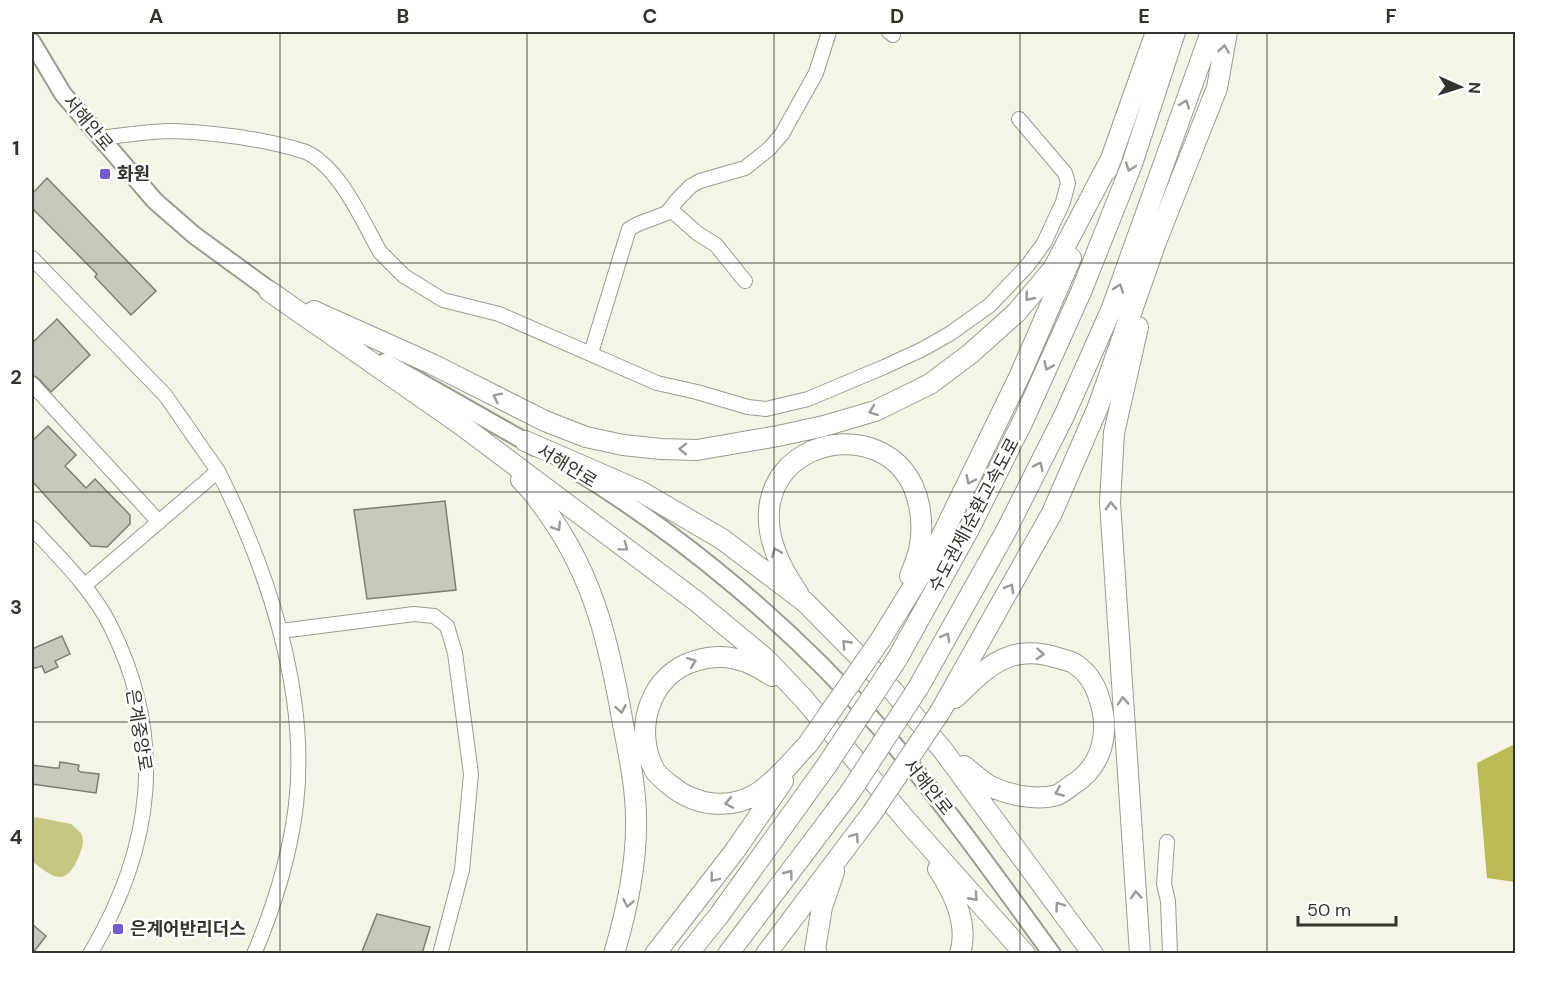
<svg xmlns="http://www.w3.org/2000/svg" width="1547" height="985" font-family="'DM Sans','Noto Sans KR',sans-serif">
	<rect width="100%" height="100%" fill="#f4f4e7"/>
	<path fill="#c6c881" d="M 35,817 L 71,824 L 81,833 C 85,842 82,848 79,856 C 66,888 53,878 32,861 L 32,826 Z"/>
	<path fill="#bbbb54" d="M 1515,744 L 1515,882 L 1487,878 L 1477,763 Z"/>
	<path fill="#c8c9bc" stroke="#7e7f73" stroke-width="1.5" d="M 47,178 L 156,291 L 131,315 L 95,277 L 97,274 L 32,208 L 32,194 Z
		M 57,319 L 90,355 L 51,392 L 38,378 L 32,375 L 32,343 Z
		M 48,426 L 76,455 L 65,466 L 86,488 L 95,479 L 130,515 L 130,524 L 107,547 L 91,546 L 32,481 L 32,441 Z
		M 445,501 L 456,590 L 367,599 L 354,510 Z
		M 62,636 L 70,654 L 55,661 L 58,667 L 45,673 L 42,666 L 32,669 L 32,649 Z
		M 60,762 L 79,765 L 78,770 L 81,772 L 99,774 L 96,793 L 32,784 L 32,765 L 55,768 L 59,768 Z
		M 377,914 L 430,927 L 422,954 L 361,954 Z
		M 32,924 L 46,936 L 32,954 Z"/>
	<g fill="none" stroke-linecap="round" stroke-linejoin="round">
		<g stroke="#9b9c90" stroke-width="16">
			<path id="minor" d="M 889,32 L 893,35
				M 101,138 C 125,135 150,131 174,131 C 218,133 265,139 306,152 C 340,168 362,220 380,252 L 404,276 L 443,300 L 499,314 L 657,383 L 697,392 L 748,407 L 766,409 L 808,399 L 884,367 L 923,349 L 951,333 L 990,305 L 1028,265 L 1044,243 L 1063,202 L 1068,183 L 1065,173 L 1019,119
				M 671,210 L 697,233 L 716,245 L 745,281
				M 32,258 L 165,395 L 218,471
				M 591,353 L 629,229 L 638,224 L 667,213 L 678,199 L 691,186 L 700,181 L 745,168 L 769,149 L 782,134 L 816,73 L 829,32
				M 32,384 L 159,522
				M 32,528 C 60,558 93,590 111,627 C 167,740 153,848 90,954
				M 84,586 L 218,471 C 268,570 309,693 296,805 C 290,855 274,907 254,954
				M 281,631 L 414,614 L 434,616 L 447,626 L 455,653 L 471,774 L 462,870 L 440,954
				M 1167,842 L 1164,884 L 1168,901 L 1170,954"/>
		</g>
		<g stroke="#9b9c90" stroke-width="20">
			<path id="major" d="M 32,42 L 63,94 L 155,201 L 194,235 L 279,297
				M 385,362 L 535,447
				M 573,469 C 685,537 795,630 881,729 C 942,801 997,878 1052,954"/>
		</g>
		<g stroke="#9b9c90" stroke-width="22">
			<path id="highway" d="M 1107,170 L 1156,32
				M 269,291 L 460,424 L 696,601 L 766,659 L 803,698 L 907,821 L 1025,954
				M 314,311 L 432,364 L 545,421 L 586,437 L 623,445 L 661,449 L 697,450 L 778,436 L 824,426 L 875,411 L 930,384 L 970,354 L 1016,313 L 1053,269 L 1112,157
				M 1138,327 L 1114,433 L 1110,502 L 1140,954
				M 525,441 L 640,491 L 722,539 L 805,602 L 893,691 L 942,749 L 1093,954
				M 521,480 C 533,491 541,503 550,516 C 595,580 610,648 623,724 C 629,755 636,788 636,819 C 637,865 627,910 614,954
				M 798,593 C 695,447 896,391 919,505 C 922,519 922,537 919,550 C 917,559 913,568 910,576
				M 881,639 L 932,556 L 1020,375 L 1071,258
				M 897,659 L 968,531 L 1023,421 L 1081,292 L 1132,164 L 1175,32
				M 772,676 C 747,659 725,652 695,661 C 650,674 633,729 654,769 C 657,775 665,781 670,785 C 695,806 731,811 759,792 C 777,780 793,760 808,744
				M 918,688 L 1006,531 L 1064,416 L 1112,308 L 1211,32
				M 955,698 C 987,667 1010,642 1058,658 C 1064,660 1071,661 1075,664 C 1089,673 1096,686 1100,701 C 1110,733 1102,767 1072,785 C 1068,788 1062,793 1057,795 C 1037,801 1008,795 990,786 C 981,781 972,772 964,766
				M 940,712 L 1052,513 L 1098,407 L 1156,242 L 1217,88 L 1227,32
				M 938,869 C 954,893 969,924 960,954
				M 655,954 L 734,852 L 783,781
				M 688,954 L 720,914 L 827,765
				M 728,954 L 851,791
				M 766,954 L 872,813
				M 817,954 L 815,949 L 822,907 L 834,872"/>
		</g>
		<use href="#minor" stroke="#fff" stroke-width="14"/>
		<use href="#major" stroke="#fff" stroke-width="16"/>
		<use href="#highway" stroke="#fff" stroke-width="20"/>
		<g stroke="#9b9c90" stroke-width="22" stroke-linecap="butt">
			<path id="highway-bridge" d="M 808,744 L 881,639
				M 827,765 L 897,659
				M 851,791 L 918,688
				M 872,813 L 940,712"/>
		</g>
		<use href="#highway-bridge" stroke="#fff" stroke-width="20"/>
	</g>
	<defs><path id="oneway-chevron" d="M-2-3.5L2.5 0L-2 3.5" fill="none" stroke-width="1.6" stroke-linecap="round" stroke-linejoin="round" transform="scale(1.5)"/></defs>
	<g stroke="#9a9a97">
		<use href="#oneway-chevron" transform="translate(1224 49) rotate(-81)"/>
		<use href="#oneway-chevron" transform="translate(1185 104) rotate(-70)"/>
		<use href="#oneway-chevron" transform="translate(1130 167) rotate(110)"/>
		<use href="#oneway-chevron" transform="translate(1119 288) rotate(-70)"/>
		<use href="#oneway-chevron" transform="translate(1029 297) rotate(129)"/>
		<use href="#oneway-chevron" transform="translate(1048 366) rotate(114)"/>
		<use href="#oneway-chevron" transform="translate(497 397) rotate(-154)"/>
		<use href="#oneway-chevron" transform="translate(873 411) rotate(160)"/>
		<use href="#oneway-chevron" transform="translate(683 449) rotate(-179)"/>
		<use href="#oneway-chevron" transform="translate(1039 466) rotate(-64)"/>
		<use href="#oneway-chevron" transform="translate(970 480) rotate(116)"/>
		<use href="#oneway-chevron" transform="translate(1111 506) rotate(-92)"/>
		<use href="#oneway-chevron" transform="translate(557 527) rotate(58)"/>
		<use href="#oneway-chevron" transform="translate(624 547) rotate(37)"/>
		<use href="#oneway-chevron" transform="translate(776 552) rotate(-112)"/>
		<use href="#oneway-chevron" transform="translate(1010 588) rotate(-60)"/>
		<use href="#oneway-chevron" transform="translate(946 637) rotate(-61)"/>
		<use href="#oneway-chevron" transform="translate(846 644) rotate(-134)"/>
		<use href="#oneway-chevron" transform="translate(1040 654) rotate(4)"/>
		<use href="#oneway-chevron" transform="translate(692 662) rotate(-21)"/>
		<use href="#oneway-chevron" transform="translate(1123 701) rotate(-94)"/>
		<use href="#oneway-chevron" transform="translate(621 709) rotate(80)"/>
		<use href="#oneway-chevron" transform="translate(1059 792) rotate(158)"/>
		<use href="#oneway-chevron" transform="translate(729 803) rotate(170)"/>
		<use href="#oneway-chevron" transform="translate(855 837) rotate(-54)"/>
		<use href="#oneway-chevron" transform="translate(789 874) rotate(-53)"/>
		<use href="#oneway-chevron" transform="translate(714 878) rotate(128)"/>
		<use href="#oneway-chevron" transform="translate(1136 895) rotate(-94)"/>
		<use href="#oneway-chevron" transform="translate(974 897) rotate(48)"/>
		<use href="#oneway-chevron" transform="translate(628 903) rotate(101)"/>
		<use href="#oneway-chevron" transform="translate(1059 906) rotate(-126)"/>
	</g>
	<path fill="none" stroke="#34342f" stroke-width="1.5" stroke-opacity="0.55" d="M 280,32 L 280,954M 527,32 L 527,954M 774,32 L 774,954M 1020,32 L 1020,954M 1267,32 L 1267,954M 32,263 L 1516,263M 32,492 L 1516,492M 32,722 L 1516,722"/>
	<g fill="#7459d3" stroke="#fff" stroke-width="2">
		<rect x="99" y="168" width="12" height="12" rx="3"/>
		<rect x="112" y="923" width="12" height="12" rx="3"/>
	</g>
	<g text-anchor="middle" stroke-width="5" stroke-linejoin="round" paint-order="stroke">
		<g font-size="18" fill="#34342f" stroke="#fff">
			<text transform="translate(88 123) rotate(50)" y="6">서해안로</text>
			<text transform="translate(567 466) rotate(31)" y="6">서해안로</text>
			<text transform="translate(974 515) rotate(-62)" y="6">수도권제1순환고속도로</text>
			<text transform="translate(139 730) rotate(81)" y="6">은계중앙로</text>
			<text transform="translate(928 787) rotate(51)" y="6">서해안로</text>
		</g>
		<g font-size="18" font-weight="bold" fill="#34342f" stroke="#fff" text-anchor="start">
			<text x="117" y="180">화원</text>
			<text x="130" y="935">은계어반리더스</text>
		</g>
	</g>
	<rect width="1547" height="985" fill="none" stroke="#ffffff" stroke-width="66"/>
	<g transform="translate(1460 87) rotate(93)" stroke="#ffffff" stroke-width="4.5" paint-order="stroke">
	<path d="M0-4.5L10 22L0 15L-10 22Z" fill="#34342f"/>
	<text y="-9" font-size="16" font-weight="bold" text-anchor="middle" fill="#34342f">N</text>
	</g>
	<path d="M1298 916v9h98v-9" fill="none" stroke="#34342f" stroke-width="3"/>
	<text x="1307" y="916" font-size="18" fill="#34342f" stroke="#ffffff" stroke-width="4.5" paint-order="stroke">50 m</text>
	<rect x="33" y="33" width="1481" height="919" fill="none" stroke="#34342f" stroke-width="2"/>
	<g font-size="20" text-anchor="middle" font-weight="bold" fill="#34342f">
		<text x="156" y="23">A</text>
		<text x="403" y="23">B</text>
		<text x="650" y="23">C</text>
		<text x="897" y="23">D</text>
		<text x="1144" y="23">E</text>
		<text x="1391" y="23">F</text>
		<text x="16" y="155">1</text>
		<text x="16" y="384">2</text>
		<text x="16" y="614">3</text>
		<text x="16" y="844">4</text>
	</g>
</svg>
